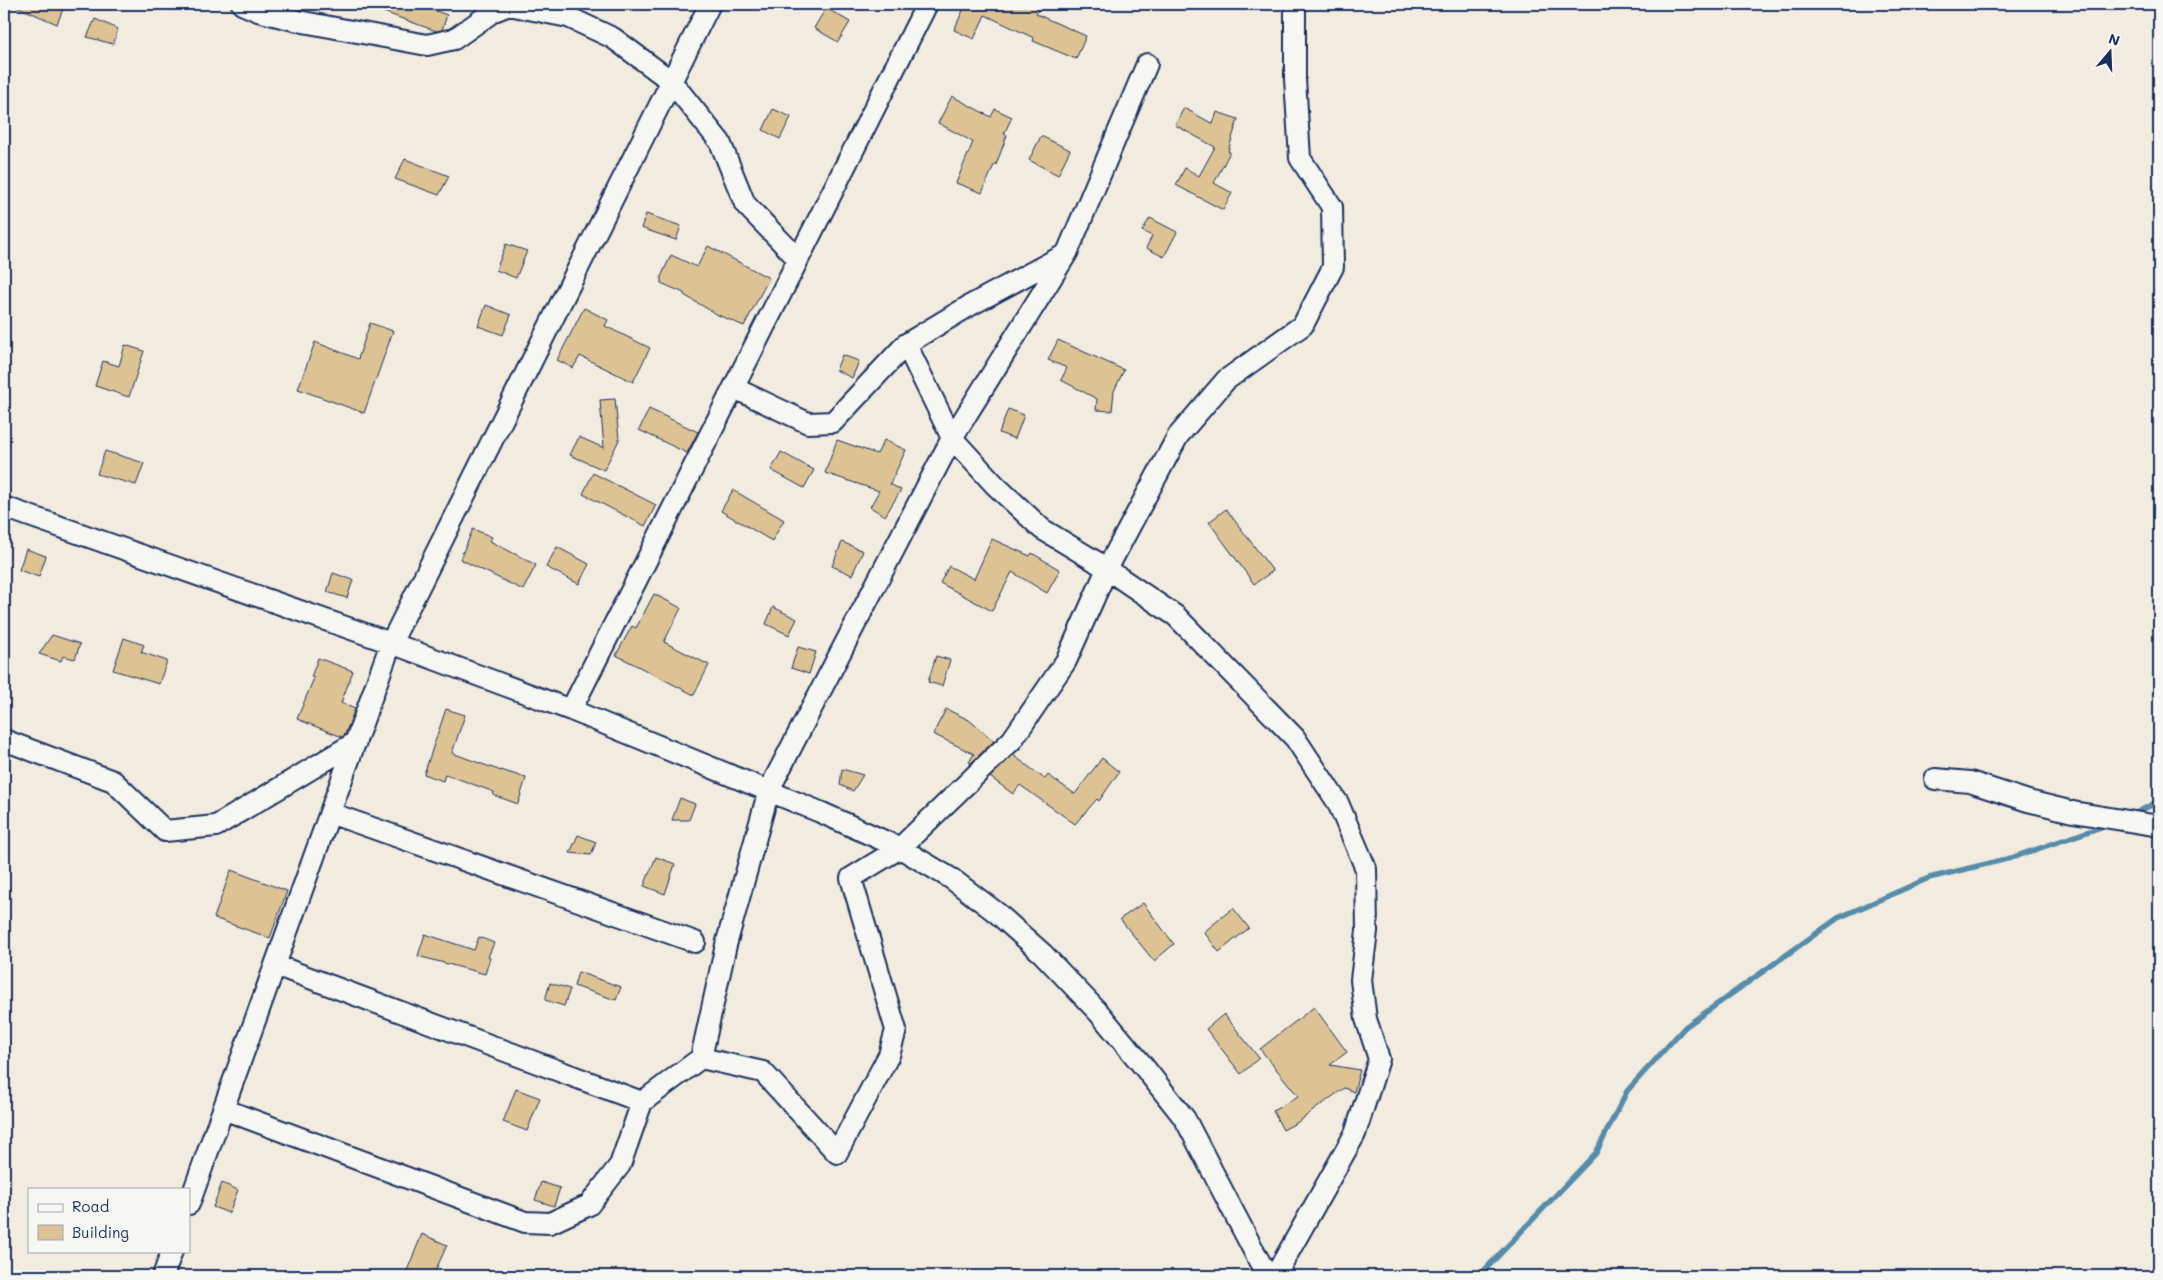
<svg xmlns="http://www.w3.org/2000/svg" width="2163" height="1280" font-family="Mali,sans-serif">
	<rect width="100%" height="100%" fill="#f1ecdf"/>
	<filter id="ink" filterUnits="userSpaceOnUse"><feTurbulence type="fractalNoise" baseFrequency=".02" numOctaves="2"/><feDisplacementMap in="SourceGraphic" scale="10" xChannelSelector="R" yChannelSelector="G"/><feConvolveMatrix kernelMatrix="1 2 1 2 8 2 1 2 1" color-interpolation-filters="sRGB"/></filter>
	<g filter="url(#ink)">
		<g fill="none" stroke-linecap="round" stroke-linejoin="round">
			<path stroke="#568caa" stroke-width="5.5" d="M 2130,816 L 2159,801
				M 1479,1276 L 1596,1153 L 1627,1091 L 1685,1027 L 1838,918 L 1929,878 L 2011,858 L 2107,825"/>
		</g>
		<path fill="#ddc393" stroke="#1b2f5e" d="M 11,4 L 65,4 L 57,24 Z
			M 367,4 L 417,4 L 447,15 L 442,30 L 436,31 L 367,6 Z
			M 961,4 L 1042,4 L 1036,14 L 1086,36 L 1076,59 L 1033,41 L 1034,38 L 985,15 L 974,39 L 954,30 L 965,6 Z
			M 826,8 L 850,22 L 838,42 L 814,28 Z
			M 95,19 L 118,29 L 113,44 L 87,37 Z
			M 952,96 L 991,117 L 995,109 L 1012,117 L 1004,134 L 1007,135 L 996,165 L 994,165 L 982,193 L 956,183 L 973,142 L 938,123 Z
			M 1184,108 L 1213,124 L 1217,112 L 1238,119 L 1228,151 L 1230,152 L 1214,183 L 1232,193 L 1223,210 L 1176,185 L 1185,168 L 1199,176 L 1215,147 L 1175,125 Z
			M 773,109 L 791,117 L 780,139 L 763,130 Z
			M 1041,136 L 1070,150 L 1058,175 L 1029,160 Z
			M 405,159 L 449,176 L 439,195 L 395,179 Z
			M 646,214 L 681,226 L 676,240 L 641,228 Z
			M 1150,218 L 1177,232 L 1164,257 L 1146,248 L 1152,236 L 1142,231 Z
			M 506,244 L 527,251 L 516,278 L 496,270 Z
			M 708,246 L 769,278 L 744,326 L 718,315 L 684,295 L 684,293 L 661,283 L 661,277 L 671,255 L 697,267 Z
			M 486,305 L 511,315 L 503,335 L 478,326 Z
			M 584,308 L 608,320 L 605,326 L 650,348 L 633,382 L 580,356 L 573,368 L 557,360 Z
			M 370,323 L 393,331 L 364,413 L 298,389 L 315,342 L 358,359 Z
			M 1058,340 L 1124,370 L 1114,391 L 1112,411 L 1096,410 L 1097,399 L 1061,380 L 1067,368 L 1048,360 Z
			M 125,345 L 144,351 L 129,397 L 95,386 L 103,361 L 119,366 Z
			M 842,355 L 859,361 L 852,378 L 836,370 Z
			M 615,399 L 619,440 L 604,470 L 570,455 L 579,437 L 604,448 L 600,400 Z
			M 649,409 L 698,432 L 687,453 L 639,430 Z
			M 1008,409 L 1024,415 L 1015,439 L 999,433 Z
			M 837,440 L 877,454 L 884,440 L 906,450 L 890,484 L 901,490 L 885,516 L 870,507 L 879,491 L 825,473 Z
			M 105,451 L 144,463 L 136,485 L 97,474 Z
			M 781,452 L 814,470 L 804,488 L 771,470 Z
			M 593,473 L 656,505 L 645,526 L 583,494 Z
			M 733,490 L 784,520 L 772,541 L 721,511 Z
			M 1226,509 L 1273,571 L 1254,584 L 1209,522 Z
			M 473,529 L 492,537 L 490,541 L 536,565 L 523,590 L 460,559 Z
			M 992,539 L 1030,556 L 1032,553 L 1060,570 L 1047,593 L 1012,572 L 992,611 L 940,583 L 949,566 L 974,579 Z
			M 842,542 L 863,551 L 852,575 L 832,566 Z
			M 557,547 L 589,564 L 579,584 L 546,567 Z
			M 26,549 L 46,556 L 39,577 L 19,570 Z
			M 333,573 L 353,580 L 347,598 L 327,592 Z
			M 654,594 L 681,608 L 664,642 L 709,665 L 694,695 L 616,655 L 632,626 L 636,628 Z
			M 773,607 L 797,619 L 789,635 L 766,624 Z
			M 52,635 L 80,644 L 75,659 L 63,656 L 61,661 L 39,654 Z
			M 124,638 L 144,645 L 141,652 L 167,661 L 159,684 L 113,670 Z
			M 798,647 L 816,652 L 809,674 L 791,668 Z
			M 936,656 L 950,660 L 942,686 L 928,682 Z
			M 318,658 L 353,671 L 341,703 L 355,709 L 345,734 L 342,737 L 297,719 L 314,678 L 311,677 Z
			M 446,709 L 465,715 L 452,753 L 501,771 L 501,770 L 526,778 L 518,804 L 493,795 L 494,792 L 445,774 L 443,781 L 424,774 Z
			M 946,709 L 969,720 L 994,741 L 971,763 L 969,762 L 974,754 L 933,734 Z
			M 1013,755 L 1045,779 L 1048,775 L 1075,794 L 1102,758 L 1119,772 L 1099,801 L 1097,799 L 1075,824 L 1020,785 L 1013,794 L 990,777 Z
			M 842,769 L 863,775 L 853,791 L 840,785 Z
			M 680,798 L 695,804 L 689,820 L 672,820 Z
			M 578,835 L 596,842 L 591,855 L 570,853 Z
			M 656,857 L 675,864 L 665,894 L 644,886 Z
			M 231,870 L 287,891 L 270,938 L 214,918 Z
			M 1143,903 L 1174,944 L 1154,961 L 1120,919 Z
			M 1233,908 L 1249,928 L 1219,952 L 1204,932 Z
			M 425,934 L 474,950 L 479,937 L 494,943 L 488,957 L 490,958 L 485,974 L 418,956 Z
			M 578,972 L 621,987 L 616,1000 L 574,986 Z
			M 550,983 L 570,989 L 564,1006 L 545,1000 Z
			M 1314,1007 L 1347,1052 L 1330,1065 L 1360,1070 L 1354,1092 L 1344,1088 L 1298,1122 L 1283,1130 L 1273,1111 L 1298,1096 L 1260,1049 Z
			M 1224,1014 L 1259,1058 L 1241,1074 L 1206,1029 Z
			M 516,1089 L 540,1098 L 527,1131 L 503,1122 Z
			M 541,1182 L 560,1188 L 554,1206 L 535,1200 Z
			M 222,1183 L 238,1190 L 229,1213 L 213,1207 Z
			M 422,1234 L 447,1245 L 433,1276 L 415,1276 L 406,1273 Z"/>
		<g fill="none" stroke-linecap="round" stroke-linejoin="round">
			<g stroke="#1b2f5e" stroke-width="24">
				<path id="street" d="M 242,4 L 258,11 L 298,21 L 427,45 L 454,39 L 494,11 L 509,5 L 568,17 L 613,38 L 671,81 L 720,142 L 745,204 L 798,259
					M 906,344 L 952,438 L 995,485 L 1042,529 L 1095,561 L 1176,616 L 1295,738 L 1338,803 L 1366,869 L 1367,931 L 1361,980 L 1366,1019 L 1379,1059 L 1355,1134 L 1275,1276
					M 734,388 L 808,423 L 833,422 L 906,344 L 969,306 L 1066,254
					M 4,507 L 391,643 L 571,710 L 820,812 L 900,848 L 952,879 L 997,913 L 1043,954 L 1100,1014 L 1144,1067 L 1185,1119 L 1267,1276
					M 571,710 L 927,4
					M 4,740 L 113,781 L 165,831 L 216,826 L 356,742
					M 1935,779 L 1970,782 L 2028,801 L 2073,812 L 2159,826
					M 330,813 L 695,942
					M 275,965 L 642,1102
					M 701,1058 L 763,1072 L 837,1153 L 889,1055 L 896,1030 L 851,878 L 900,848 L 1012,740 L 1066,661 L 1107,569 L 1178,436 L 1226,380 L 1303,325 L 1333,267 L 1332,207 L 1300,158 L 1295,79 L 1295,4
					M 223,1109 L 525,1222 L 550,1223 L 589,1205 L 620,1165 L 642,1102 L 701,1058 L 726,945 L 769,790 L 952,438 L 1067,253 L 1147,64
					M 189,1204 L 391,643 L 710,4
					M 163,1276 L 172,1251"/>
			</g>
			<use href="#street" stroke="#f6f6f2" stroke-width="20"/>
		</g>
	</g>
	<rect width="2163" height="1280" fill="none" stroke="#f6f6f2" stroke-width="20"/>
	<rect x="10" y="10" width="2143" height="1260" fill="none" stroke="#1b2f5e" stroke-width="2" filter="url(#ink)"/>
	<rect x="28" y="1188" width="162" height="65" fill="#f6f6f2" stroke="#9ea6b7"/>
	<rect x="38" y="1204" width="25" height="8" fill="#f6f6f2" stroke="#9ea6b7"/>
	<text x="72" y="1212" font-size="15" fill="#1b2f5e">Road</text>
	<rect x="38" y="1225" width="25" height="15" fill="#ddc393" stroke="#9ea6b7"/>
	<text x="72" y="1238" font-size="15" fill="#1b2f5e">Building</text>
	<g transform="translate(2110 52) rotate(19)" stroke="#f6f6f2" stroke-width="4" paint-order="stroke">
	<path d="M0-4L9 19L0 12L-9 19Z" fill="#1b2f5e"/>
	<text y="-8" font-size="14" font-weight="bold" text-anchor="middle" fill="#1b2f5e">N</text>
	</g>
</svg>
